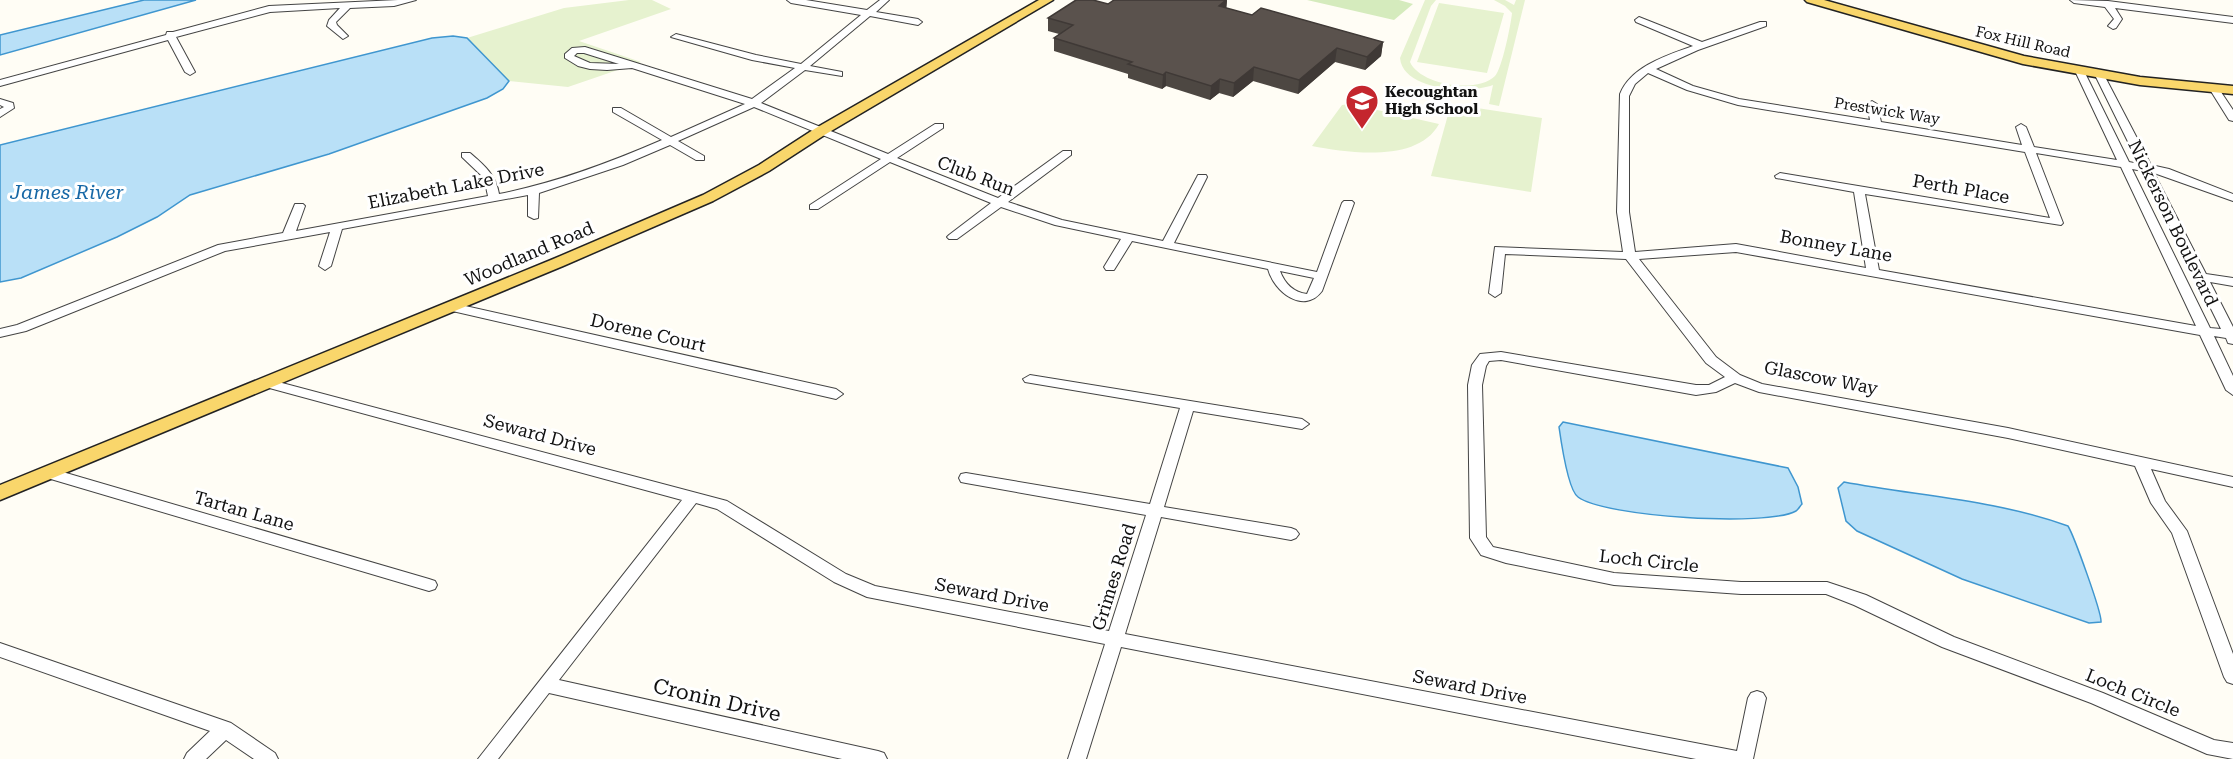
<svg xmlns="http://www.w3.org/2000/svg" width="2233" height="759" font-family="'Roboto Serif',serif">
	<rect width="100%" height="100%" fill="#fffdf5"/>
	<path fill="#d5ebbd" d="M 1307,0 L 1399,0 L 1413,4 L 1394,20 Z"/>
	<path fill="#e6f2cf" d="M 629,0 L 652,0 L 671,9 L 579,41 L 641,62 L 568,87 L 509,81 L 467,38 L 564,8 Z
		M 1425,0 L 1436,0 L 1431,6 L 1410,62 C 1420,85 1477,94 1495,76 C 1502,69 1511,24 1512,13 L 1505,6 L 1494,0 L 1505,0 L 1514,5 L 1516,0 L 1525,0 L 1499,106 L 1489,104 L 1493,85 C 1470,94 1403,91 1400,58 Z
		M 1439,3 L 1504,13 L 1487,73 L 1417,62 Z
		M 1351,104 L 1439,124 C 1418,163 1349,153 1312,146 L 1342,105 Z
		M 1451,104 L 1542,118 L 1531,192 L 1431,176 Z"/>
	<path fill="#b9e0f7" stroke="#3f96cf" stroke-width="1.5" d="M 144,0 L 196,0 L 0,55 L 0,35 Z
		M 453,36 L 467,38 L 509,81 L 503,89 L 487,98 L 329,154 L 190,195 L 157,217 L 117,237 L 21,278 L 0,282 L 0,145 L 432,38 Z
		M 1563,422 L 1788,468 L 1798,487 L 1802,504 C 1800,506 1798,510 1796,511 C 1768,527 1604,517 1578,497 C 1568,490 1561,441 1559,427 Z
		M 1844,482 C 1918,496 1997,500 2068,526 C 2074,536 2102,613 2101,622 L 2089,623 L 1962,579 L 1857,531 L 1846,521 L 1838,488 Z"/>
	<g fill="none" stroke-linecap="round" stroke-linejoin="round">
		<g stroke="#444" stroke-width="2">
			<path id="minor" d="M 398,0 L 416,0 L 394,6 L 350,8 L 336,22 L 337,25 L 348,36 L 343,39 L 327,26 L 329,20 L 340,8 L 270,12 L 176,37 L 195,72 L 190,75 L 185,72 L 168,40 L 0,86 L 0,80 L 166,35 L 167,32 L 173,32 L 269,6 Z
				M 787,0 L 806,0 L 867,10 L 880,0 L 889,0 L 876,12 L 918,19 L 922,22 L 918,25 L 870,16 L 810,66 L 842,72 L 842,76 L 805,70 L 761,103 L 888,154 L 935,124 L 943,124 L 943,128 L 897,158 L 998,198 L 1063,151 L 1071,151 L 1071,155 L 1008,202 L 1062,220 L 1163,241 L 1197,177 L 1198,175 L 1206,175 L 1207,177 L 1174,243 L 1317,272 L 1342,203 L 1344,201 L 1352,201 L 1354,203 L 1322,291 C 1304,315 1274,292 1268,269 L 1132,241 L 1114,270 L 1106,270 L 1104,267 L 1121,239 L 1055,225 L 1001,207 L 957,239 L 949,239 L 947,237 L 949,235 L 991,203 L 890,162 L 818,209 L 810,209 L 810,205 L 881,159 L 754,107 L 678,141 L 704,156 L 704,160 L 696,160 L 670,145 L 623,165 L 539,193 L 538,218 L 534,219 L 528,216 L 528,195 L 342,229 L 331,266 L 325,270 L 319,266 L 330,232 L 225,251 L 26,331 L 0,337 L 0,329 L 17,325 L 218,245 L 283,233 L 295,204 L 303,204 L 305,206 L 296,231 L 488,196 L 484,178 L 462,157 L 462,153 L 470,153 C 484,165 496,175 499,194 C 556,183 609,163 662,140 L 613,112 L 613,108 L 621,108 L 671,137 L 745,104 L 632,68 L 607,70 L 590,69 L 578,66 L 565,58 L 565,54 L 572,48 L 585,47 L 752,99 L 795,68 L 752,60 L 671,37 L 676,34 L 756,55 L 801,64 L 861,15 L 791,3 ZM 577,53 L 584,53 L 619,64 L 590,63 L 574,56 ZM 1280,271 L 1314,278 L 1307,294 C 1293,292 1285,284 1280,271 Z
				M 2070,0 L 2108,1 L 2233,17 L 2233,23 L 2115,8 L 2122,19 L 2116,28 L 2113,29 L 2108,26 L 2114,19 L 2105,7 L 2074,3 Z
				M 1639,17 L 1702,42 L 1760,22 L 1766,22 L 1766,26 L 1698,50 L 1656,69 L 1693,86 L 1739,99 L 1870,120 L 1867,104 L 1872,101 L 1877,104 L 1881,122 L 2022,145 L 2016,127 L 2021,124 L 2026,127 L 2034,147 L 2117,160 L 2076,73 L 2084,71 L 2129,162 L 2139,164 L 2095,75 L 2103,73 L 2151,165 L 2169,169 L 2233,194 L 2233,201 L 2154,173 L 2206,274 L 2233,278 L 2233,286 L 2210,282 L 2233,327 L 2233,344 L 2228,343 L 2226,338 L 2214,336 L 2233,376 L 2233,395 L 2226,390 L 2200,335 L 1736,252 L 1639,259 L 1716,357 L 1740,375 L 1762,384 L 2008,428 L 2233,477 L 2233,487 L 2151,469 L 2165,501 L 2187,531 L 2233,654 L 2233,684 L 2227,682 L 2224,677 L 2172,533 L 2151,503 L 2135,466 L 2008,438 L 1759,392 L 1735,383 L 1716,392 L 1696,395 L 1501,360 L 1489,361 L 1486,366 L 1482,385 L 1486,537 L 1493,547 L 1614,573 L 1741,582 L 1827,582 L 1866,595 L 1954,637 L 2103,693 L 2214,740 L 2233,743 L 2233,759 L 2207,754 L 2091,703 L 1942,647 L 1854,605 L 1826,594 L 1741,594 L 1614,585 L 1506,563 L 1481,555 L 1470,538 L 1468,385 L 1472,365 L 1480,354 L 1501,352 L 1696,385 L 1709,385 L 1725,377 L 1706,363 L 1626,259 L 1505,254 L 1501,293 L 1495,297 L 1489,293 L 1495,247 L 1623,252 L 1617,212 L 1620,94 C 1631,66 1668,55 1693,46 L 1636,22 L 1635,20 ZM 1648,73 L 1687,90 L 1738,105 L 2025,152 L 2050,218 L 1780,173 L 1775,176 L 1776,178 L 1854,192 L 1866,268 L 1736,244 L 1635,252 L 1629,212 L 1629,96 L 1635,84 ZM 2036,153 L 2121,167 L 2196,326 L 1879,270 L 1865,194 L 2061,225 L 2063,223 ZM 2132,169 L 2143,171 L 2221,329 L 2210,328 Z
				M 2214,85 L 2217,86 L 2233,110 L 2233,121 L 2229,120 L 2209,88 Z
				M 0,99 L 13,103 L 14,108 L 0,117 L 0,109 L 4,107 L 0,105 Z
				M 452,303 L 836,389 L 843,394 L 836,399 L 448,310 L 446,307 L 448,304 Z
				M 1030,375 L 1302,419 L 1309,424 L 1302,429 L 1193,411 L 1164,507 L 1291,528 L 1296,530 L 1299,534 L 1296,538 L 1291,540 L 1161,517 L 1125,634 L 1737,751 L 1748,698 L 1751,693 L 1757,691 L 1763,693 L 1766,698 L 1753,759 L 1696,759 L 1121,647 L 1086,759 L 1068,759 L 1105,644 L 867,597 L 834,582 L 717,509 L 696,503 L 559,680 L 878,751 L 884,753 L 887,759 L 842,759 L 549,693 L 498,759 L 478,759 L 682,500 L 262,386 L 260,383 L 267,379 L 727,501 L 846,574 L 875,586 L 1109,631 L 1146,515 L 966,483 L 961,482 L 959,478 L 961,474 L 966,473 L 1150,504 L 1180,408 L 1025,382 L 1023,379 Z
				M 49,468 L 429,579 L 435,581 L 437,585 L 435,589 L 429,591 L 44,477 L 42,473 L 44,469 Z
				M 0,643 L 231,723 L 275,753 L 278,759 L 254,759 L 226,740 L 206,759 L 184,759 L 187,753 L 210,731 L 0,657 Z"/>
		</g>
		<g stroke="#222" stroke-width="3">
			<path id="major" d="M 1039,0 L 1053,0 L 826,134 L 769,171 L 713,201 L 563,266 L 0,500 L 0,485 L 551,260 L 703,195 L 759,165 L 816,128 Z
				M 1805,0 L 1824,0 L 2024,56 L 2140,77 L 2233,86 L 2233,94 L 2140,85 L 2023,64 L 1807,2 Z"/>
		</g>
		<use href="#minor" fill="#fff" fill-rule="evenodd"/>
		<use href="#major" fill="#f9d66b" fill-rule="evenodd"/>
	</g>
	<path fill="#4d4742" d="M 1227,0 L 1226,8 L 1252,15 L 1383,42 L 1381,56 L 1365,70 L 1335,62 L 1298,94 L 1253,81 L 1233,97 L 1219,93 L 1210,100 L 1166,86 L 1162,89 L 1128,78 L 1128,74 L 1054,51 L 1054,38 L 1059,34 L 1048,31 L 1048,18 L 1108,4 Z"/>
	<path fill="#3f3936" d="M 1227,0 L 1226,13 L 1219,6 Z
		M 1383,42 L 1381,56 L 1365,70 L 1367,57 Z
		M 1337,48 L 1335,62 L 1298,94 L 1299,80 Z
		M 1254,67 L 1253,81 L 1233,97 L 1234,83 Z
		M 1166,72 L 1166,86 L 1162,89 L 1163,75 Z
		M 1220,79 L 1219,93 L 1210,100 L 1211,86 Z"/>
	<path fill="#5a524d" stroke="#3f3936" stroke-width="1.5" d="M 1076,0 L 1093,0 L 1108,4 L 1114,0 L 1226,0 L 1219,6 L 1252,15 L 1261,8 L 1383,42 L 1367,57 L 1337,48 L 1299,80 L 1254,67 L 1234,83 L 1220,79 L 1211,86 L 1166,72 L 1163,75 L 1128,64 L 1132,62 L 1054,38 L 1073,25 L 1048,18 Z"/>
	<defs>
		<g id="school-pin" transform="scale(1.725)"><path d="M0 17L-7.5 6A9.5 9.5 0 1 1 7.5 6Z" fill="#c4262e" stroke="#fff"/><path d="M0-5L7-2L0 1L-7-2ZM-4 1L0 2.5L4 1V4Q0 6-4 4Z" fill="#fff"/></g>
	</defs>
	<g fill-rule="evenodd">
		<use href="#school-pin" x="1362" y="101"/>
	</g>
	<g text-anchor="middle" stroke-width="6" stroke-linejoin="round" paint-order="stroke">
		<g font-size="15" fill="#111" stroke="#fff">
			<text transform="translate(2023 42) rotate(13)" y="5">Fox Hill Road</text>
			<text transform="translate(1887 111) rotate(9)" y="5">Prestwick Way</text>
		</g>
		<g font-size="15" font-weight="bold" fill="#111" stroke="#fff" text-anchor="start">
			<text x="1385" y="97">Kecoughtan<tspan x="1385" dy="17">High School</tspan></text>
		</g>
		<g font-size="18" fill="#111" stroke="#fff">
			<text transform="translate(976 176) rotate(21)" y="6">Club Run</text>
			<text transform="translate(456 186) rotate(-11)" y="6">Elizabeth Lake Drive</text>
			<text transform="translate(1961 189) rotate(10)" y="6">Perth Place</text>
			<text transform="translate(2173 223) rotate(64)" y="6">Nickerson Boulevard</text>
			<text transform="translate(1836 246) rotate(10)" y="6">Bonney Lane</text>
			<text transform="translate(529 254) rotate(-23)" y="6">Woodland Road</text>
			<text transform="translate(648 333) rotate(13)" y="6">Dorene Court</text>
			<text transform="translate(1821 378) rotate(11)" y="6">Glascow Way</text>
			<text transform="translate(540 435) rotate(15)" y="6">Seward Drive</text>
			<text transform="translate(244 511) rotate(16)" y="6">Tartan Lane</text>
			<text transform="translate(1649 561) rotate(6)" y="6">Loch Circle</text>
			<text transform="translate(1114 577) rotate(-73)" y="6">Grimes Road</text>
			<text transform="translate(992 595) rotate(11)" y="6">Seward Drive</text>
			<text transform="translate(1470 687) rotate(11)" y="6">Seward Drive</text>
			<text transform="translate(2133 693) rotate(22)" y="6">Loch Circle</text>
		</g>
		<g font-size="20" font-style="italic" fill="#1768a6" stroke="#fff">
			<text x="67" y="199">James River</text>
		</g>
		<g font-size="21" fill="#111" stroke="#fff">
			<text transform="translate(717 700) rotate(13)" y="7">Cronin Drive</text>
		</g>
	</g>
</svg>
